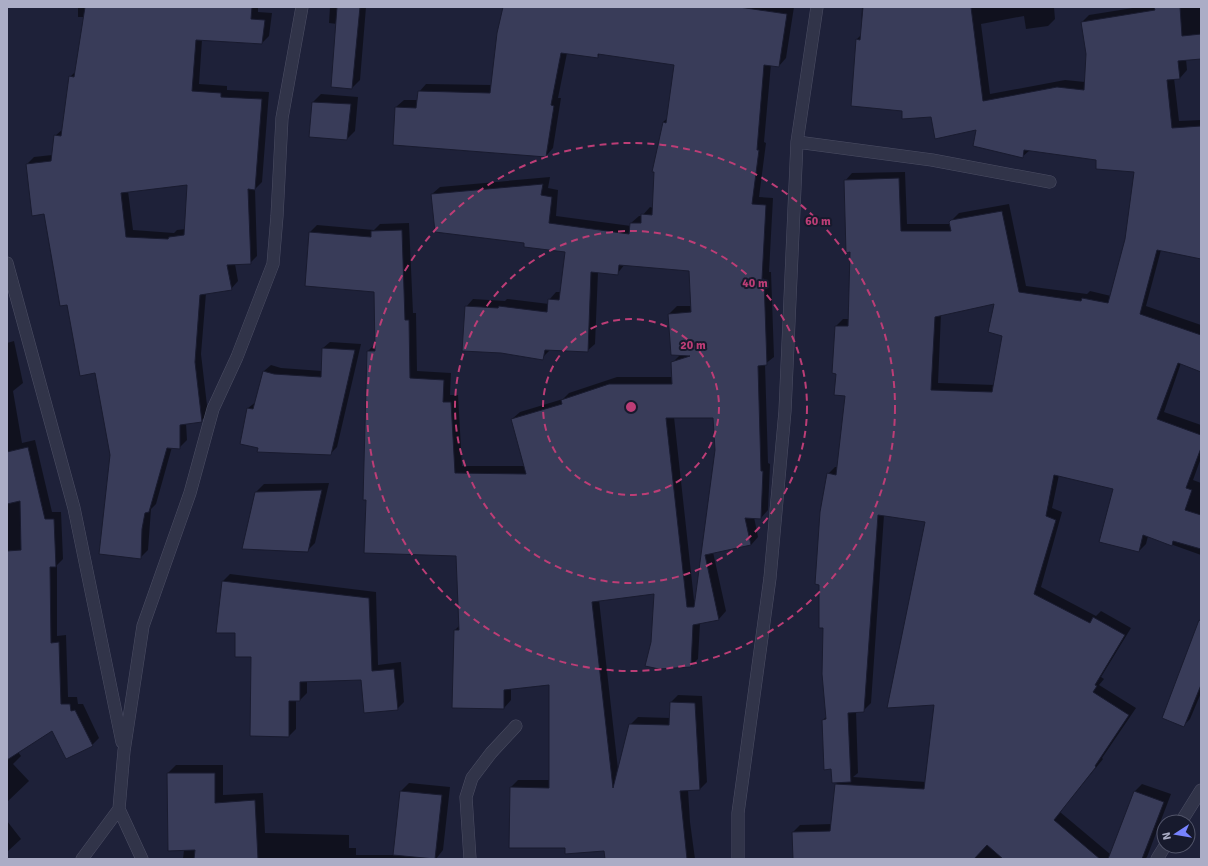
<svg xmlns="http://www.w3.org/2000/svg" width="1208" height="866" font-family="Signika,sans-serif">
	<rect width="100%" height="100%" fill="#1e2139"/>
	<path fill="#0007" fill-rule="evenodd" d="M 78,7 L 258,7 L 258,12 L 272,13 L 269,36 L 262,43 L 202,40 L 199,84 L 227,86 L 227,90 L 269,92 L 262,182 L 255,189 L 257,256 L 250,263 L 235,264 L 238,281 L 231,289 L 206,293 L 201,354 L 208,414 L 201,421 L 186,423 L 187,440 L 179,448 L 172,447 L 156,504 L 151,509 L 148,550 L 140,558 L 111,455 L 96,372 L 68,304 L 45,213 L 27,164 L 34,157 L 52,155 L 55,136 L 63,129 L 70,77 L 76,71 L 84,17 L 78,17 ZM 188,184 L 186,229 L 177,230 L 174,233 L 133,230 L 128,191 Z
		M 330,7 L 366,7 L 360,80 L 352,88 L 337,24 L 329,23 Z
		M 504,7 L 794,7 L 786,58 L 779,66 L 771,64 L 764,142 L 766,143 L 759,197 L 773,198 L 769,272 L 771,272 L 774,357 L 765,364 L 768,463 L 770,464 L 768,510 L 761,518 L 754,517 L 758,537 L 751,545 L 713,552 L 726,611 L 719,619 L 700,623 L 698,659 L 690,666 L 652,642 L 655,593 L 599,600 L 618,769 L 630,725 L 638,717 L 670,718 L 671,702 L 678,695 L 702,696 L 707,782 L 700,789 L 688,790 L 690,822 L 695,859 L 606,859 L 605,850 L 566,847 L 511,787 L 518,780 L 550,780 L 550,684 L 511,688 L 511,700 L 504,708 L 455,630 L 459,626 L 457,555 L 367,499 L 364,499 L 368,351 L 376,343 L 375,291 L 306,285 L 310,232 L 317,225 L 374,230 L 380,224 L 409,223 L 413,313 L 416,313 L 417,371 L 451,373 L 450,395 L 458,395 L 462,466 L 525,466 L 512,419 L 520,412 L 563,399 L 569,393 L 617,377 L 673,377 L 672,363 L 681,354 L 669,314 L 677,306 L 692,306 L 690,270 L 625,264 L 617,274 L 598,272 L 595,344 L 587,351 L 550,350 L 542,358 L 466,307 L 473,299 L 505,301 L 507,299 L 549,304 L 549,300 L 556,292 L 561,292 L 566,252 L 526,242 L 432,194 L 440,187 L 550,177 L 548,188 L 558,190 L 556,216 L 631,226 L 631,223 L 639,216 L 642,216 L 650,207 L 653,208 L 663,122 L 668,118 L 675,64 L 601,53 L 597,57 L 567,53 L 558,98 L 561,98 L 553,148 L 546,156 L 396,107 L 404,100 L 418,100 L 419,92 L 426,84 L 492,85 ZM 674,417 L 714,417 L 716,450 L 696,600 L 694,600 Z
		M 862,7 L 1054,7 L 1055,19 L 1048,26 L 1026,29 L 1024,16 L 981,24 L 990,94 L 1065,80 L 1085,82 L 1087,54 L 1082,22 L 1089,15 L 1139,7 L 1201,7 L 1201,58 L 1186,59 L 1187,70 L 1180,78 L 1174,78 L 1179,121 L 1201,120 L 1201,258 L 1161,250 L 1146,306 L 1201,325 L 1201,371 L 1181,363 L 1164,412 L 1201,425 L 1201,458 L 1193,480 L 1201,483 L 1201,555 L 1148,536 L 1146,544 L 1139,551 L 1114,488 L 1059,475 L 1052,508 L 1062,512 L 1041,587 L 1096,616 L 1101,611 L 1131,628 L 1101,677 L 1104,679 L 1099,685 L 1136,708 L 1102,758 L 1103,759 L 1060,812 L 1116,859 L 794,859 L 793,832 L 800,825 L 832,824 L 836,784 L 839,781 L 832,768 L 823,720 L 827,716 L 828,474 L 835,467 L 838,467 L 846,395 L 837,373 L 836,326 L 843,319 L 849,319 L 851,251 L 845,181 L 852,173 L 905,172 L 907,224 L 951,224 L 951,221 L 959,213 L 1009,204 L 1026,286 L 1087,294 L 1090,291 L 1111,296 L 1126,240 L 1135,171 L 1097,159 L 1030,150 L 1022,157 L 977,129 L 932,116 L 903,110 L 856,40 L 861,35 ZM 995,303 L 1003,335 L 995,385 L 938,383 L 941,314 ZM 884,515 L 926,522 L 935,704 L 926,782 L 853,777 L 858,773 L 856,711 L 863,711 L 871,703 Z
		M 321,94 L 358,97 L 355,131 L 347,139 L 313,102 Z
		M 14,341 L 23,383 L 13,391 L 22,443 L 35,440 L 52,512 L 61,512 L 63,559 L 57,565 L 57,636 L 66,635 L 68,697 L 77,697 L 78,704 L 83,704 L 99,738 L 92,745 L 52,730 L 18,752 L 21,756 L 13,764 L 29,781 L 7,802 L 7,343 Z
		M 330,342 L 361,344 L 337,447 L 330,454 L 260,447 L 241,443 L 248,408 L 256,402 L 264,371 L 271,365 L 281,368 L 322,371 L 323,348 Z
		M 329,483 L 315,543 L 307,551 L 256,492 L 264,484 Z
		M 230,574 L 376,592 L 378,665 L 401,662 L 404,702 L 397,709 L 362,679 L 307,680 L 307,693 L 300,700 L 296,700 L 296,729 L 289,736 L 252,656 L 236,632 L 223,581 Z
		M 1201,649 L 1201,693 L 1190,719 L 1183,726 Z
		M 176,765 L 223,765 L 223,795 L 263,793 L 265,833 L 349,835 L 349,848 L 356,848 L 356,855 L 394,855 L 401,791 L 409,783 L 450,787 L 443,850 L 436,859 L 183,859 L 184,850 L 168,773 Z
		M 1142,784 L 1171,794 L 1147,857 L 1145,859 L 1124,859 L 1135,791 Z
		M 7,821 L 21,839 L 7,852 Z"/>
	<path fill="#393c59" stroke="#191b2f" fill-rule="evenodd" d="M 85,7 L 252,7 L 251,19 L 265,20 L 262,44 L 196,40 L 192,91 L 221,93 L 221,97 L 262,99 L 255,190 L 248,189 L 251,264 L 227,265 L 232,290 L 200,295 L 195,362 L 202,422 L 180,425 L 180,449 L 167,448 L 149,512 L 145,513 L 142,529 L 141,559 L 99,554 L 110,455 L 95,373 L 80,376 L 67,305 L 60,306 L 44,214 L 32,216 L 26,164 L 51,161 L 54,135 L 61,136 L 69,76 L 74,77 ZM 187,185 L 184,235 L 169,237 L 168,239 L 126,237 L 121,193 Z
		M 337,7 L 360,7 L 352,89 L 331,87 Z
		M 503,7 L 739,7 L 787,14 L 779,67 L 764,65 L 757,150 L 759,150 L 752,204 L 766,205 L 762,279 L 764,279 L 767,365 L 758,366 L 761,471 L 763,471 L 761,519 L 745,518 L 751,545 L 705,555 L 719,620 L 693,625 L 691,667 L 659,669 L 645,666 L 651,642 L 654,594 L 592,602 L 613,788 L 629,724 L 669,725 L 670,702 L 695,703 L 700,790 L 680,791 L 687,859 L 605,859 L 604,851 L 565,854 L 565,848 L 509,848 L 510,787 L 549,788 L 549,685 L 504,690 L 504,709 L 452,708 L 454,630 L 459,630 L 456,556 L 364,553 L 366,500 L 363,500 L 367,351 L 375,351 L 374,292 L 305,286 L 309,232 L 371,237 L 371,231 L 402,230 L 405,320 L 409,320 L 410,378 L 444,380 L 443,402 L 451,402 L 455,473 L 526,474 L 511,419 L 562,404 L 561,400 L 609,384 L 672,384 L 671,362 L 690,356 L 671,355 L 668,314 L 691,312 L 689,271 L 619,265 L 618,275 L 591,272 L 588,352 L 545,350 L 543,360 L 501,353 L 462,351 L 465,306 L 498,308 L 499,306 L 547,312 L 548,299 L 559,300 L 565,252 L 524,247 L 524,243 L 435,232 L 431,194 L 543,184 L 541,195 L 552,197 L 549,223 L 629,234 L 630,223 L 641,223 L 641,214 L 652,215 L 654,172 L 652,172 L 663,122 L 666,123 L 674,65 L 598,54 L 598,58 L 561,53 L 551,105 L 554,106 L 546,157 L 393,145 L 395,107 L 416,108 L 418,91 L 490,93 L 497,33 ZM 666,418 L 713,418 L 715,450 L 694,607 L 687,607 Z
		M 863,7 L 971,7 L 983,101 L 1057,87 L 1084,90 L 1086,54 L 1081,22 L 1155,10 L 1154,7 L 1180,7 L 1182,36 L 1201,34 L 1201,59 L 1178,61 L 1180,79 L 1167,80 L 1172,128 L 1201,126 L 1201,259 L 1157,250 L 1140,314 L 1201,335 L 1201,372 L 1178,363 L 1157,419 L 1201,435 L 1201,448 L 1186,488 L 1192,490 L 1185,510 L 1201,515 L 1201,549 L 1173,541 L 1172,546 L 1143,535 L 1139,552 L 1099,542 L 1113,489 L 1054,475 L 1046,516 L 1056,520 L 1034,594 L 1090,623 L 1093,617 L 1125,635 L 1095,685 L 1097,686 L 1093,692 L 1129,715 L 1095,766 L 1096,767 L 1054,820 L 1100,859 L 1003,859 L 987,845 L 974,859 L 793,859 L 792,832 L 830,831 L 835,784 L 924,789 L 934,705 L 887,708 L 925,522 L 878,515 L 864,712 L 848,713 L 851,782 L 832,783 L 831,769 L 824,770 L 822,720 L 826,719 L 822,674 L 823,628 L 819,628 L 819,585 L 815,584 L 820,512 L 827,473 L 836,475 L 845,396 L 834,395 L 836,374 L 832,373 L 835,326 L 848,326 L 850,252 L 846,253 L 844,180 L 899,178 L 901,231 L 951,231 L 949,222 L 951,220 L 1002,211 L 1019,292 L 1081,301 L 1082,298 L 1108,303 L 1125,239 L 1134,172 L 1096,169 L 1096,160 L 1024,150 L 1023,158 L 973,146 L 976,130 L 935,139 L 931,117 L 902,119 L 902,111 L 851,106 L 856,39 L 860,40 ZM 994,304 L 988,332 L 1002,336 L 992,392 L 931,390 L 935,317 Z
		M 312,102 L 351,104 L 347,140 L 309,137 Z
		M 322,348 L 355,350 L 331,455 L 257,452 L 258,448 L 240,444 L 247,408 L 253,409 L 263,371 L 274,374 L 321,377 Z
		M 28,447 L 45,519 L 54,519 L 56,567 L 50,567 L 51,643 L 59,642 L 61,704 L 70,704 L 71,711 L 75,710 L 93,746 L 66,759 L 52,731 L 7,760 L 7,551 L 21,550 L 20,501 L 7,504 L 7,452 Z
		M 322,490 L 308,552 L 242,549 L 255,492 Z
		M 222,581 L 369,598 L 372,671 L 394,669 L 398,710 L 364,713 L 361,680 L 300,682 L 300,701 L 289,701 L 289,737 L 250,736 L 251,657 L 235,657 L 235,633 L 216,633 Z
		M 1199,620 L 1201,621 L 1201,685 L 1184,727 L 1162,718 Z
		M 167,773 L 215,773 L 215,803 L 255,800 L 258,859 L 194,859 L 195,850 L 168,851 Z
		M 400,791 L 442,795 L 435,859 L 393,855 Z
		M 1134,791 L 1164,802 L 1142,859 L 1108,859 Z"/>
	<g fill="none" stroke-linecap="round" stroke-linejoin="round">
		<g stroke="#4c4e64" stroke-width="13">
			<path id="minor" d="M 797,142 L 932,160 L 1050,182
				M 7,263 L 74,508 L 122,742
				M 1181,822 L 1201,790
				M 82,859 L 119,809
				M 142,859 L 119,809 L 124,751 L 143,626 L 190,493 L 213,409 L 237,357 L 273,264 L 277,216 L 282,118 L 302,7
				M 470,859 L 466,797 L 472,778 L 491,753 L 516,726
				M 738,859 L 738,813 L 770,578 L 785,411 L 797,142 L 817,7
				M 1157,859 L 1165,846"/>
		</g>
		<use href="#minor" stroke="#313449" stroke-width="12"/>
	</g>
	<g fill="none" stroke="#bc3d76" stroke-width="2" stroke-dasharray="7 5">
		<circle cx="631" cy="407" r="88"/>
		<circle cx="631" cy="407" r="176"/>
		<circle cx="631" cy="407" r="264"/>
	</g>
	<circle cx="631" cy="407" r="6" fill="#bc3d76" stroke="#171a2d" stroke-width="2"/>
	<g font-size="12" text-anchor="middle" font-weight="bold" fill="#bc3d76" stroke="#171a2d" stroke-width="4" stroke-linejoin="round" paint-order="stroke">
		<text x="818" y="225">60 m</text>
		<text x="755" y="287">40 m</text>
		<text x="693" y="349">20 m</text>
	</g>
	<rect width="1208" height="866" fill="none" stroke="#abadc6" stroke-width="16"/>
	<g transform="translate(1176 834) rotate(258)"><circle r="19" fill="#171a2d" stroke="#52556a"/>
	<path d="M0-3L7 15L0 10L-7 15Z" fill="#7783ff"/>
	<text y="-6" font-size="11" font-weight="bold" text-anchor="middle" fill="#abadc6">N</text>
	</g>
</svg>
